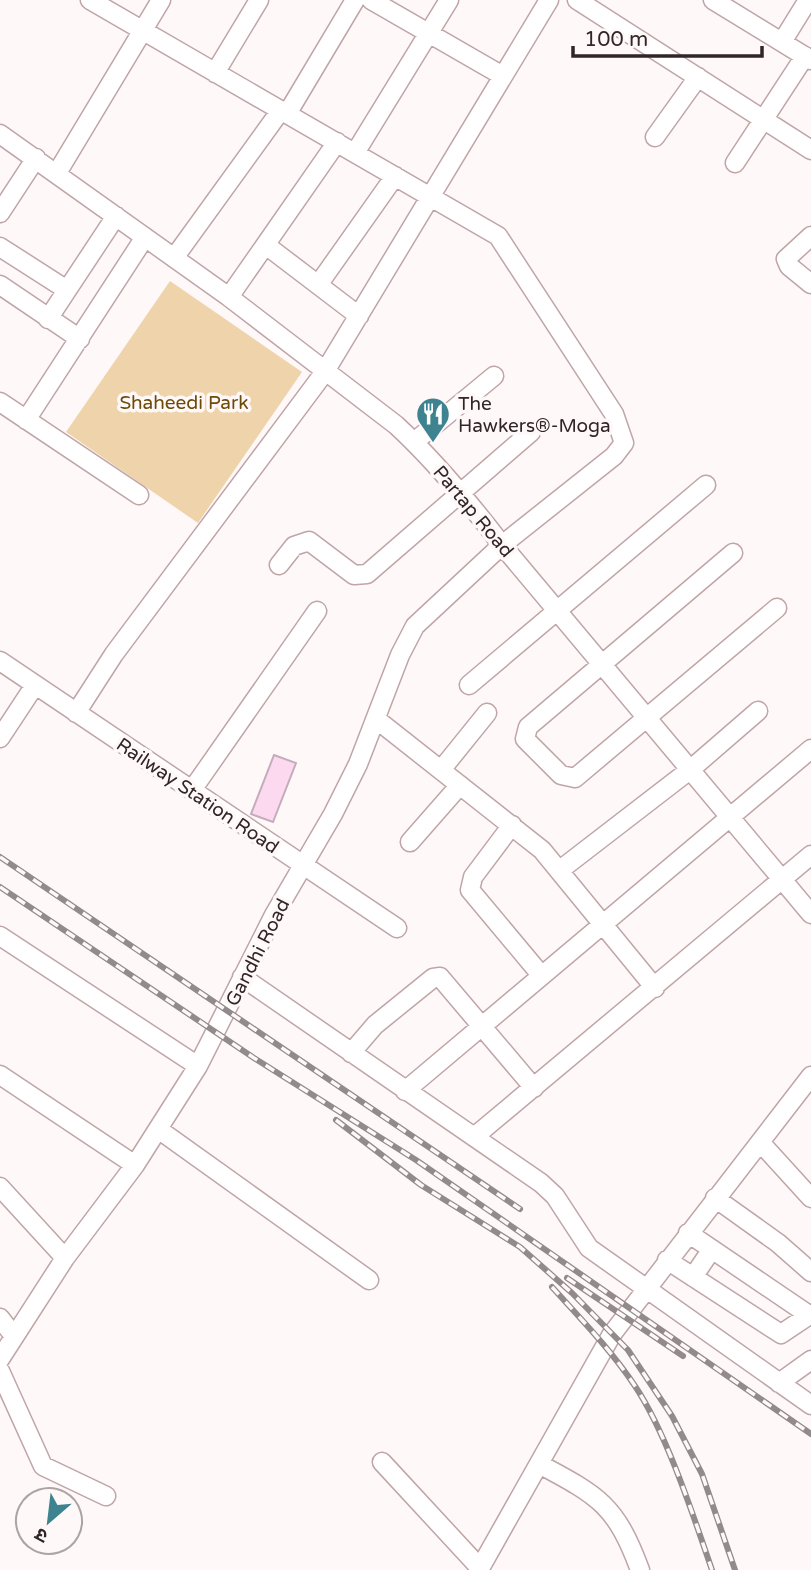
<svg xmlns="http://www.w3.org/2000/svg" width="811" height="1570" font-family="'Varela Round','Noto Sans Devanagari',sans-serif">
	<rect width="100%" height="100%" fill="#fef8f8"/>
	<path fill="#efd4ab" d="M 170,281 L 302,372 L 198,523 L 66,432 Z"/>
	<path fill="#fcd9ee" stroke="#c4adbb" stroke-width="2" d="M 274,755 L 296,763 L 273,822 L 251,814 Z"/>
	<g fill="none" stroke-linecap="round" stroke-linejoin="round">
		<g stroke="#c0a5a7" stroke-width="21">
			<path id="minor" d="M 371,0 L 503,76
				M 577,0 L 811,150
				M 713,0 L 811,60
				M 782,42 L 808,0
				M 215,73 L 259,0
				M 287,114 L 355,0
				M 0,134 L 229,297 L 396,425 C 436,462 469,502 502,545 L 811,914
				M 655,137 L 698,77
				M 355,153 L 449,0
				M 735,163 L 805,56
				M 57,173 L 161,0
				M 0,213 L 36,158
				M 811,236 L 786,259 L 789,266 L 811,284
				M 267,246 L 359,316
				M 0,247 L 67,290
				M 174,258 L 281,110
				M 0,285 L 80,339
				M 318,285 L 395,176
				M 229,297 L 337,142
				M 48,319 L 116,216
				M 0,402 L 139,495
				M 26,420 L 145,237
				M 414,442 L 494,376
				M 733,553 L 528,727 L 525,739 L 561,775 L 575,778 L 777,608
				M 279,565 L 294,546 L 309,541 L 354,575 L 367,574 L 531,432
				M 0,661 L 397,928
				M 469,685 L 706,485
				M 76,713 L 114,654 L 324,373 L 549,0
				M 376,719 L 542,850 L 655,988
				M 0,738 L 35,685
				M 441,770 L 487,713
				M 192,790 L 317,611
				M 512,825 L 473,877 L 470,890 L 541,975
				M 410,842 L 460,785
				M 560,870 L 691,769 L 758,711
				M 0,936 L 198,1066
				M 242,977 L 541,1183 L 555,1196 L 589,1248 L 811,1405
				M 351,1053 L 375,1025 L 433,978 L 440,977 L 534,1088
				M 0,1075 L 135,1165
				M 405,1091 L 811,749
				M 158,1129 L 369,1280
				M 474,1137 L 811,855
				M 760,1142 L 811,1198
				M 0,1187 L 65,1258
				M 715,1198 L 778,1243 L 811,1272
				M 688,1233 L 809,1315
				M 667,1260 L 781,1334 L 811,1314
				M 693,1277 L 712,1249
				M 0,1318 L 14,1336
				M 0,1359 L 65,1258 L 135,1165 L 198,1066 L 274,915 L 333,814 L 358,764 L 400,655 L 415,626 L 502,545 L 614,456 L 624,443 L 614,414 L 498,236 L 90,0
				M 0,1371 L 43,1466 L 106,1496
				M 779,1383 L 811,1360
				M 382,1462 L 480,1568
				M 539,1464 C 599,1496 616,1505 640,1570
				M 479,1570 L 612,1334 L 811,1076"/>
		</g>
		<use href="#minor" stroke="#fff" stroke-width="18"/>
		<g stroke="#938a8b" stroke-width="6">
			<path id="rail" d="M 0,857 L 520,1209
				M 0,887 L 254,1058 L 416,1160 L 811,1434
				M 336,1120 L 421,1185 L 520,1247 L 572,1293 L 628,1350 L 672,1416 L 702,1474 L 735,1570
				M 567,1278 L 683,1356
				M 552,1287 C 581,1319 611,1350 635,1386 C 667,1434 693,1515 712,1570"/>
		</g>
		<use href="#rail" stroke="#fef8f8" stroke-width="3.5" stroke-dasharray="10" stroke-linecap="butt"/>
	</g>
	<defs>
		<g id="restaurant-pin" transform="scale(1.75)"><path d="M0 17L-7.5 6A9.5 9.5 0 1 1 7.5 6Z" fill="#3e8390" stroke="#fef8f8"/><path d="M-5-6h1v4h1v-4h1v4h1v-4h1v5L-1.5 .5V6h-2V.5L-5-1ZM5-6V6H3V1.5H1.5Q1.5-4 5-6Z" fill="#fff"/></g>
	</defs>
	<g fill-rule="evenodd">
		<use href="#restaurant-pin" x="433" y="414"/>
	</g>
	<g text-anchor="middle" stroke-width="7" stroke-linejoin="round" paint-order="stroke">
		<g font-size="19" fill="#6c4a07" stroke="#fef8f8">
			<text x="184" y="409">Shaheedi Park</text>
		</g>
		<g font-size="19" fill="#312627" stroke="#fef8f8" text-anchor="start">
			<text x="458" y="410">The<tspan x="458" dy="22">Hawkers®-Moga</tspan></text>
		</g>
		<g font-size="19" fill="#312627" stroke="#fef8f8">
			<text transform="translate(474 511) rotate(50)" y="7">Partap Road</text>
			<text transform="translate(198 795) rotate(34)" y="7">Railway Station Road</text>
			<text transform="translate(257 952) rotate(-63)" y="7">Gandhi Road</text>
		</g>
	</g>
	<g transform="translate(49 1521) rotate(208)"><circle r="33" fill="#fef8f8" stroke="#aca4a4" stroke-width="2"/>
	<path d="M0-5L12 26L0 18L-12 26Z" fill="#3e8390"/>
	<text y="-10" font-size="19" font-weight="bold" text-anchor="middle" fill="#312627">उ</text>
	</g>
	<path d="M573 46v10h189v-10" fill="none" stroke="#312627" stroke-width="3.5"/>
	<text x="584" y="46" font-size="21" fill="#312627" stroke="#fef8f8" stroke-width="5" paint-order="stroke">100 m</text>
</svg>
